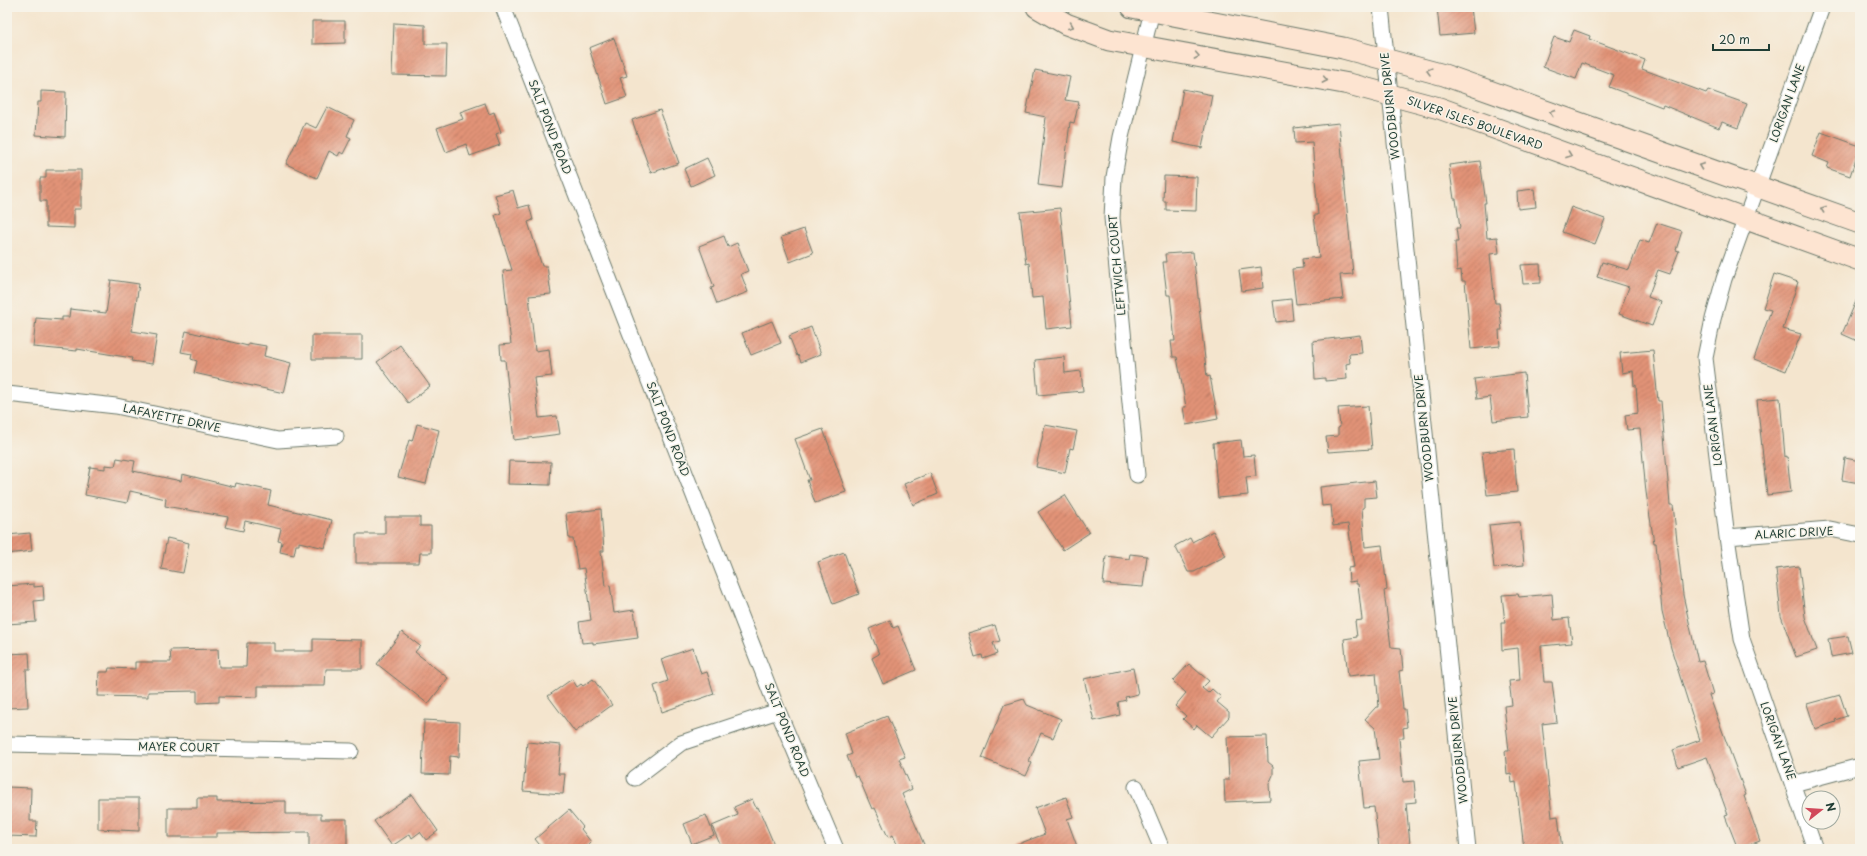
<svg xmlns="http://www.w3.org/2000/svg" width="1867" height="856" font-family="'Playpen Sans',sans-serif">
	<defs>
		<pattern id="building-hatch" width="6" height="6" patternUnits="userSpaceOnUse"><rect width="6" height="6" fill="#e29377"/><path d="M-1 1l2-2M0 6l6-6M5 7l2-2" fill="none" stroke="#b77962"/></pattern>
	</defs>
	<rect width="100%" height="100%" fill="#f7f3e8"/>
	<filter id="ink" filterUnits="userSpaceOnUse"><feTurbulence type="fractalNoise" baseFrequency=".025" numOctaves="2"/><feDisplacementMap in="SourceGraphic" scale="8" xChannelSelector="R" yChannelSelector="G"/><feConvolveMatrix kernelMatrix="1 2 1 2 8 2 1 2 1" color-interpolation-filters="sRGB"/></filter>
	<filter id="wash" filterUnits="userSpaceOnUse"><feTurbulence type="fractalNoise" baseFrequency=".012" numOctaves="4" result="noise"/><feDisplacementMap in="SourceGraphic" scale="16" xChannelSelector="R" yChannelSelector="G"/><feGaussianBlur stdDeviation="0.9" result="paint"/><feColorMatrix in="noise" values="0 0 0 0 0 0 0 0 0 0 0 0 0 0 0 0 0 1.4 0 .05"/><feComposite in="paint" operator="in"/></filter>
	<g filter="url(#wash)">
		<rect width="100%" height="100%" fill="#f4e5ce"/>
		<g id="blocks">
			<path fill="url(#building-hatch)" d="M 1437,7 L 1471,7 L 1474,33 L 1440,36 Z
				M 312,21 L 345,21 L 345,43 L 312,44 Z
				M 394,23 L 425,25 L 425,44 L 447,44 L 446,76 L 392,75 Z
				M 1574,30 L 1590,36 L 1589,39 L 1645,60 L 1642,69 L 1706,93 L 1708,90 L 1747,104 L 1738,128 L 1722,122 L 1719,128 L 1663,105 L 1662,107 L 1609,87 L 1614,75 L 1582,63 L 1576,79 L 1543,67 L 1554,37 L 1569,42 Z
				M 614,38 L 627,76 L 620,78 L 627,97 L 607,104 L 589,48 Z
				M 1035,70 L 1070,77 L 1065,100 L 1079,102 L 1074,123 L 1070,122 L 1062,188 L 1038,185 L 1046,117 L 1026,113 Z
				M 1183,89 L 1212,95 L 1202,148 L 1173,142 Z
				M 41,91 L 66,92 L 65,137 L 36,135 L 38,102 L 41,102 Z
				M 485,103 L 489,114 L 494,112 L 501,132 L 496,134 L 500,145 L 470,156 L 466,144 L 446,152 L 437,128 L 463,119 L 460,112 Z
				M 327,107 L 354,120 L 347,136 L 351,138 L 343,154 L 340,152 L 338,156 L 329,151 L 317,178 L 286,164 L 305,123 L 316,128 Z
				M 660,110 L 679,163 L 651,173 L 632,120 Z
				M 1339,123 L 1353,274 L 1340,275 L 1343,299 L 1296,304 L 1292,269 L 1303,268 L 1302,259 L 1319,257 L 1314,215 L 1318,215 L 1312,142 L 1295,143 L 1294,128 Z
				M 1821,132 L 1860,146 L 1850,176 L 1827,168 L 1829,163 L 1812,156 Z
				M 707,158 L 715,175 L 691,186 L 684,169 Z
				M 1480,161 L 1486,203 L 1484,203 L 1487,238 L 1497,237 L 1499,253 L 1490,254 L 1495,303 L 1499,303 L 1502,330 L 1499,330 L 1500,346 L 1471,349 L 1465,281 L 1462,281 L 1461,270 L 1457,271 L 1455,242 L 1458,242 L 1456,228 L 1460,228 L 1456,199 L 1454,199 L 1449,165 Z
				M 46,170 L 81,170 L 81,209 L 74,209 L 74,228 L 46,227 L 46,201 L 40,201 L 40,178 L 46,178 Z
				M 1164,176 L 1197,177 L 1196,211 L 1166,210 L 1166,201 L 1163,201 Z
				M 1534,189 L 1536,207 L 1518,209 L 1517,191 Z
				M 513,190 L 518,208 L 529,205 L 533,220 L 528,222 L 542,266 L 547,266 L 551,294 L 529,296 L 535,351 L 549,349 L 552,376 L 534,378 L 539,418 L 557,416 L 560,434 L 514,440 L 505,360 L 501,360 L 500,345 L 511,344 L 503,271 L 512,270 L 495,215 L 501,213 L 495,195 Z
				M 1571,207 L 1605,219 L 1595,244 L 1562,232 Z
				M 1060,208 L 1072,326 L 1046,329 L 1043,297 L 1032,298 L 1029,263 L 1026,264 L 1020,212 Z
				M 1657,223 L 1682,231 L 1676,250 L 1679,251 L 1670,274 L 1658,270 L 1648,297 L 1661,302 L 1652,326 L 1619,314 L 1629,287 L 1597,277 L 1602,262 L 1629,270 L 1640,240 L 1649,243 Z
				M 804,229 L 813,253 L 790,262 L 781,237 Z
				M 724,236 L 728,247 L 737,243 L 748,271 L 741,274 L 748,292 L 717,304 L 711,288 L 714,287 L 699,246 Z
				M 1193,252 L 1207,377 L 1210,376 L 1218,419 L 1186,425 L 1183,407 L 1186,407 L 1177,357 L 1173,357 L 1171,341 L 1175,341 L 1170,295 L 1167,295 L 1163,262 L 1166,262 L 1165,254 Z
				M 1540,264 L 1541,283 L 1523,284 L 1521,265 Z
				M 1261,267 L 1263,288 L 1242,291 L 1239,270 Z
				M 1774,274 L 1798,282 L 1783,329 L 1801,334 L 1786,371 L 1754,359 L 1771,310 L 1763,308 Z
				M 111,280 L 139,284 L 132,331 L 157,335 L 152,364 L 131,361 L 132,358 L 77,349 L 77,351 L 33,347 L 36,318 L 62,320 L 62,317 L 69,317 L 70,309 L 106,313 Z
				M 1860,292 L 1860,342 L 1842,334 Z
				M 1291,299 L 1293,320 L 1276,322 L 1273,301 Z
				M 772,321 L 781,343 L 751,355 L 742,333 Z
				M 811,327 L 821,354 L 801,362 L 798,355 L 797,356 L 789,336 Z
				M 186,331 L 248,346 L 248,343 L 266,346 L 264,356 L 291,363 L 284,393 L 194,373 L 197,361 L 191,359 L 192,354 L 181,352 Z
				M 312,335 L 362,335 L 362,359 L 312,359 Z
				M 1360,335 L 1362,353 L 1349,354 L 1350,363 L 1346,364 L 1347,379 L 1325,381 L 1325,378 L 1315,379 L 1313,341 Z
				M 400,345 L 430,386 L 408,403 L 377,362 Z
				M 1653,350 L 1658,401 L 1661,401 L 1670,505 L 1673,505 L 1683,595 L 1698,662 L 1703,661 L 1713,694 L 1709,695 L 1746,795 L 1744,796 L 1760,841 L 1738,849 L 1725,816 L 1728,815 L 1707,757 L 1678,767 L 1673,750 L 1700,740 L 1671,648 L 1662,611 L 1656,543 L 1654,543 L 1646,492 L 1640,429 L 1627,430 L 1625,415 L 1638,413 L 1636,385 L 1634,386 L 1633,371 L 1622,373 L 1620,353 Z
				M 1064,357 L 1065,373 L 1081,371 L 1083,391 L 1038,395 L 1035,360 Z
				M 1524,373 L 1528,417 L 1493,421 L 1490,397 L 1477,399 L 1474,379 Z
				M 1780,398 L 1785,457 L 1787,456 L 1791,492 L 1767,495 L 1757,400 Z
				M 1368,406 L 1372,449 L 1328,452 L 1326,437 L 1338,436 L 1338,428 L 1340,427 L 1338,408 Z
				M 417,424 L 439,430 L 426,484 L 398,477 L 409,440 L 412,441 Z
				M 1045,425 L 1077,431 L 1073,449 L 1070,448 L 1065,473 L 1036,467 Z
				M 823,429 L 846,492 L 815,503 L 807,480 L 810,480 L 795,439 Z
				M 1241,440 L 1243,456 L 1254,455 L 1256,476 L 1246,477 L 1248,495 L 1218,498 L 1213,443 Z
				M 1514,449 L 1517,492 L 1487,495 L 1482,452 Z
				M 117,458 L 135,461 L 133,471 L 181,481 L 182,474 L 235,487 L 236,483 L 271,491 L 268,505 L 332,520 L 325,548 L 299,542 L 299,545 L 296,545 L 294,555 L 280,552 L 282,542 L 278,541 L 281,529 L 245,521 L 243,531 L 225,527 L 228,517 L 165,506 L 166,499 L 130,491 L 127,503 L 85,495 L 90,467 L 105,469 L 105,465 L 115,466 Z
				M 1845,458 L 1860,461 L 1860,483 L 1842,480 Z
				M 509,461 L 551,462 L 550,485 L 508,484 Z
				M 930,473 L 938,494 L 913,505 L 904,484 Z
				M 1375,481 L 1377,497 L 1364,498 L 1364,508 L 1362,508 L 1365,547 L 1382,545 L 1387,590 L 1384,591 L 1391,647 L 1401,648 L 1403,670 L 1399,671 L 1403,709 L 1405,709 L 1407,727 L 1403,728 L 1404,738 L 1399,738 L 1403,782 L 1414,781 L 1416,802 L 1406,803 L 1410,844 L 1408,844 L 1409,849 L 1379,849 L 1374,807 L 1364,808 L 1359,761 L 1379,759 L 1375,728 L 1365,719 L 1376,707 L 1379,707 L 1376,673 L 1348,676 L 1344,639 L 1357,637 L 1355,621 L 1362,620 L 1358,584 L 1356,584 L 1356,581 L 1349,582 L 1348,568 L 1354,567 L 1348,524 L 1333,526 L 1331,505 L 1322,506 L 1320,487 Z
				M 1065,495 L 1089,533 L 1063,550 L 1038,512 Z
				M 601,509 L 604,551 L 601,551 L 605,586 L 610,585 L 614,613 L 634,610 L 638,638 L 593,644 L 593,642 L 582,643 L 579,622 L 591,620 L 584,568 L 578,569 L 573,539 L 569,539 L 566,513 Z
				M 385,517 L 420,517 L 420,526 L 431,526 L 431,553 L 420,553 L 419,563 L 356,563 L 356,534 L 385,534 Z
				M 1520,522 L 1524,565 L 1494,568 L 1489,525 Z
				M 1213,531 L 1226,556 L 1194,572 L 1188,572 L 1175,546 L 1190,538 L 1192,542 Z
				M 30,533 L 32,551 L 7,554 L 7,535 Z
				M 167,538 L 189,543 L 183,573 L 161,569 Z
				M 844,552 L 859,594 L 833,604 L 818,562 Z
				M 1130,554 L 1147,556 L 1143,587 L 1103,584 L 1106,556 L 1129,559 Z
				M 1799,566 L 1805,617 L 1817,650 L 1796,657 L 1781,616 L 1776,569 Z
				M 34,584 L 34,587 L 43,586 L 44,600 L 34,601 L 36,622 L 7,624 L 7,586 Z
				M 1518,594 L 1519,597 L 1552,594 L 1554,620 L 1569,618 L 1572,643 L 1541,646 L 1544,682 L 1552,682 L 1557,722 L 1542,724 L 1552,817 L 1558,816 L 1562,849 L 1524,849 L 1516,782 L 1512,783 L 1511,773 L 1507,774 L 1505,751 L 1509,751 L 1504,706 L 1512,705 L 1509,681 L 1520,680 L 1518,648 L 1502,650 L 1501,623 L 1505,623 L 1502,595 Z
				M 890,620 L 893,628 L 898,626 L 916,670 L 883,684 L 872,658 L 879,654 L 869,629 Z
				M 995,625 L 1000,641 L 993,643 L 997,654 L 983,659 L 982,655 L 975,657 L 968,633 Z
				M 402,632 L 420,646 L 415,652 L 448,678 L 428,704 L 377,664 Z
				M 1848,636 L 1852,653 L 1831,657 L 1828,639 Z
				M 313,639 L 362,640 L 362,669 L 326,669 L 325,686 L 258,686 L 258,697 L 219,696 L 219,702 L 197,703 L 197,691 L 148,692 L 148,697 L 98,696 L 99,672 L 108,672 L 109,668 L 135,669 L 135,662 L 171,662 L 170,650 L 218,649 L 219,667 L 246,667 L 247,643 L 274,643 L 274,651 L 313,651 Z
				M 693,648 L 701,674 L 707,672 L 714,694 L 662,712 L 654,686 L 668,681 L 661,659 Z
				M 29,653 L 30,670 L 26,670 L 28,707 L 7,708 L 7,654 Z
				M 1189,664 L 1209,681 L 1202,688 L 1208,693 L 1212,689 L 1221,697 L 1217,702 L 1229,712 L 1229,717 L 1211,737 L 1197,725 L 1194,729 L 1183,719 L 1186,716 L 1175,706 L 1186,693 L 1173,681 Z
				M 1133,668 L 1138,694 L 1125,697 L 1126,700 L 1118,702 L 1120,715 L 1094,721 L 1084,679 Z
				M 572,679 L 577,687 L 581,684 L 583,686 L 593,679 L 612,705 L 575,732 L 548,696 Z
				M 1840,695 L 1847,716 L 1835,720 L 1836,722 L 1815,729 L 1807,704 Z
				M 1024,699 L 1027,705 L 1061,719 L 1053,738 L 1041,733 L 1029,761 L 1032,763 L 1026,776 L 982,758 L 1004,705 Z
				M 887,716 L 905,757 L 899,759 L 912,789 L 902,794 L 926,849 L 899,849 L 893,835 L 888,837 L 875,808 L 872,809 L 858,776 L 855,777 L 847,756 L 852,754 L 845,733 Z
				M 424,720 L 460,722 L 459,757 L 450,756 L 449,775 L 422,774 Z
				M 1267,736 L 1268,762 L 1273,766 L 1273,775 L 1269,784 L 1270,800 L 1225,802 L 1224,780 L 1229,780 L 1227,737 Z
				M 527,742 L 561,745 L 558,774 L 565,774 L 563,794 L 523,791 Z
				M 7,787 L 31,788 L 30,821 L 37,821 L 36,837 L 7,836 Z
				M 412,794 L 438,831 L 426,840 L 420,832 L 412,838 L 410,834 L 392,846 L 374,821 Z
				M 1066,797 L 1073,817 L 1067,819 L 1078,849 L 1011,849 L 1010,847 L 1045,834 L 1035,808 Z
				M 98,798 L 139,798 L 139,831 L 98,829 Z
				M 197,798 L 217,798 L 217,802 L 286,801 L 286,814 L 321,814 L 321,819 L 347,819 L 347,848 L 309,848 L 309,832 L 217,833 L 217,837 L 168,837 L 168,808 L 197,808 Z
				M 752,799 L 756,808 L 758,807 L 776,849 L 722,849 L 712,826 L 738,815 L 734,807 Z
				M 569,810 L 583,827 L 581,829 L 591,842 L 584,849 L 543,849 L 535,839 Z
				M 706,815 L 714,835 L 692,844 L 684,824 Z"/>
		</g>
	</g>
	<g filter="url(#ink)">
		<use href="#blocks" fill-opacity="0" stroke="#6a786a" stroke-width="1"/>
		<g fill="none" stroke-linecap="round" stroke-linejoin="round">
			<g stroke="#6a786a" stroke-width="17">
				<path id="street" d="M 503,7 L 778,711 L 836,849
					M 1381,7 L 1468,849
					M 7,394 L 116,406 L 278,440 L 336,436
					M 1137,475 L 1112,218 L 1114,177 L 1121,137 L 1152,11
					M 1727,537 L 1830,529 L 1860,535
					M 7,744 L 351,751
					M 635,778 L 681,743 L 778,711
					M 1793,784 L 1860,766
					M 1136,787 L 1162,849
					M 1815,849 L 1742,639 L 1727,537 L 1705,358 L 1713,319 L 1724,279 L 1822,7"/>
			</g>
			<g stroke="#6a786a" stroke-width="23">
				<path id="secondary" d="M 1037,7 L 1066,24 L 1109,40 L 1349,84 L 1439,108 L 1860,260
					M 1132,7 L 1343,48 L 1444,75 L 1860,223"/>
			</g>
			<use href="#street" stroke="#fff" stroke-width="15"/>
			<use href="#secondary" stroke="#fde4d1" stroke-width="21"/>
		</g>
		<defs><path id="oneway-chevron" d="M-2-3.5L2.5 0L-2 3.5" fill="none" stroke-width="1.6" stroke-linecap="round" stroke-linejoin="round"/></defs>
		<g stroke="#8e9082">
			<use href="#oneway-chevron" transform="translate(1071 26) rotate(22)"/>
			<use href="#oneway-chevron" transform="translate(1197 56) rotate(11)"/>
			<use href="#oneway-chevron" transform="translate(1429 71) rotate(-165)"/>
			<use href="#oneway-chevron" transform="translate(1325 80) rotate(11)"/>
			<use href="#oneway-chevron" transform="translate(1552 113) rotate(-160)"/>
			<use href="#oneway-chevron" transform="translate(1569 155) rotate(20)"/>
			<use href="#oneway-chevron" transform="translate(1701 166) rotate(-160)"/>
			<use href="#oneway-chevron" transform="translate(1823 209) rotate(-160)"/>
		</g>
	</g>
	<g text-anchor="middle" stroke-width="3" stroke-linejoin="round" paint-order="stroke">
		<g font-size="11" fill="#1f3d34" stroke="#f7f3e8">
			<text transform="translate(1787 103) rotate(-70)" y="4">LORIGAN LANE</text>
			<text transform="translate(1390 106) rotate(-96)" y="4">WOODBURN DRIVE</text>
			<text transform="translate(1475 123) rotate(19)" y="4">SILVER ISLES BOULEVARD</text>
			<text transform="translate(550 127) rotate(69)" y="4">SALT POND ROAD</text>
			<text transform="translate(1117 265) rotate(-95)" y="4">LEFTWICH COURT</text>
			<text transform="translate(172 418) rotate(12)" y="4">LAFAYETTE DRIVE</text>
			<text transform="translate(1713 425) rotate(-97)" y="4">LORIGAN LANE</text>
			<text transform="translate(1424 428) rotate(-96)" y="4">WOODBURN DRIVE</text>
			<text transform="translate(668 429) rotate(69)" y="4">SALT POND ROAD</text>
			<text transform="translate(1794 533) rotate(-3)" y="4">ALARIC DRIVE</text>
			<text transform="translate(787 730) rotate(68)" y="4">SALT POND ROAD</text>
			<text transform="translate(1778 741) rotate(70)" y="4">LORIGAN LANE</text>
			<text transform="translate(179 747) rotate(1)" y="4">MAYER COURT</text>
			<text transform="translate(1458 750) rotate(-96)" y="4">WOODBURN DRIVE</text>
		</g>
	</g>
	<rect width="1867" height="856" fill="none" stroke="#f7f3e8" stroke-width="24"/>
	<g transform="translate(1821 810) rotate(73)"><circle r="19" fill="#f7f3e8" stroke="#a1aaa0"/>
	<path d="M0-3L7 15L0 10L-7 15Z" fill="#d1495b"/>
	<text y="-6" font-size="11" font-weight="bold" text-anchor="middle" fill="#1f3d34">N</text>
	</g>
	<path d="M1713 44v6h56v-6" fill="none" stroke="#1f3d34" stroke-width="2"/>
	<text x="1719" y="44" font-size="12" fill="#1f3d34" stroke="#f7f3e8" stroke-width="3" paint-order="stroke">20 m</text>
</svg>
